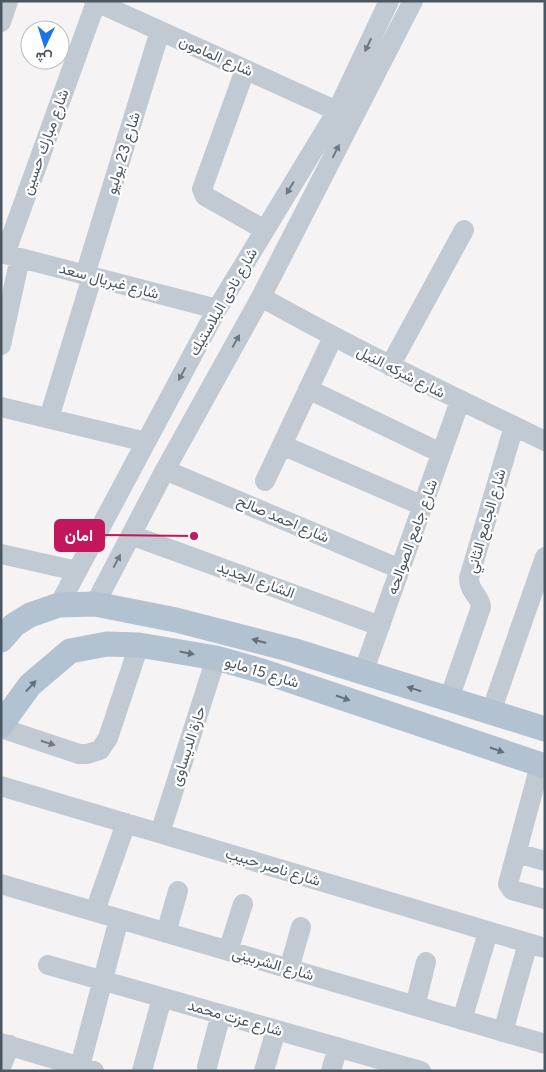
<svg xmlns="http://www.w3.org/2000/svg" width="546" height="1072" font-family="Overpass,Vazirmatn,sans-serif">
	<rect width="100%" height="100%" fill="#f5f3f3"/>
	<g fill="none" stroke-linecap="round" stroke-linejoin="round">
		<path stroke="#c1cad2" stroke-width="20" d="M 94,1 L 337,111
			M 1,22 L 8,1
			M 245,70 L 202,189 L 205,196 L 265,230
			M 1,253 L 217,309
			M 5,254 L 96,2
			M 85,275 L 160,31
			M 261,297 C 354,349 449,395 545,441
			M 1,345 L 20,258
			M 390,366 L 464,230
			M 308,389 L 441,453
			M 1,407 L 146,442
			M 49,418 L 92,277
			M 282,445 L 423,506
			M 165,470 L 400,569
			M 265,481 L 333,337
			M 131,535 L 380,626
			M 1,554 L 77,571
			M 95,604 L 165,470 L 261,297 L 413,1
			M 59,605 L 217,309 L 337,111 L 389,1
			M 363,673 L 460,401
			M 449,699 L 481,607 C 480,595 469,593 469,578 L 514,426
			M 491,712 L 545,557
			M 1,728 L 79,754 L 87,754 L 100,750 L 108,738 L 139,645
			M 540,765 L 508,884 L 512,890 L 545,899
			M 1,786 L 545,948
			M 160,833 L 216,658
			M 517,853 L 545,861
			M 1,884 L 545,1044
			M 95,911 L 126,823
			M 166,933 L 178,891
			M 228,951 L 243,904
			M 48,965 L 421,1071
			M 289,969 L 301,927
			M 415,1006 L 426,962
			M 462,1020 L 488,932
			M 503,1032 L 528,943
			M 1,1043 L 94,1071
			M 80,1066 L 119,919
			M 1,1067 L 10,1045
			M 207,1067 L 221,1014
			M 142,1071 L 162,998
			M 264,1071 L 276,1030
			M 331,1071 L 338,1047"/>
		<path stroke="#b3c2d1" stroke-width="25" d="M 1,640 L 14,625 L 30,615 L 59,605 L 95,604 L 176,620 L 292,650 L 545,729
			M 1,725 L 30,685 L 70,651 L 107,644 L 139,645 L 216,658 L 262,671 L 545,766"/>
	</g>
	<defs><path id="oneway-solid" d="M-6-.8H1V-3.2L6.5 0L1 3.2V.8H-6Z" transform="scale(1.25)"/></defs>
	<g fill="#6e7983">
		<use href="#oneway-solid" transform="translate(368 45) rotate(115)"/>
		<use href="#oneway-solid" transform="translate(336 151) rotate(-63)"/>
		<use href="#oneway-solid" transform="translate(290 188) rotate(121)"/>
		<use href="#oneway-solid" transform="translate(236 341) rotate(-61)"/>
		<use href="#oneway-solid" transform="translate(182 374) rotate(118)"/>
		<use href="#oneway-solid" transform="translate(117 561) rotate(-62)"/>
		<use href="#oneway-solid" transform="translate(48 743) rotate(18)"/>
	</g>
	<g fill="#64717d">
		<use href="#oneway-solid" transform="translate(259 641) rotate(-165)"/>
		<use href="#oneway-solid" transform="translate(187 653) rotate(11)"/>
		<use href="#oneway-solid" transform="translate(31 686) rotate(-47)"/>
		<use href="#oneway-solid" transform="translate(414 689) rotate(-163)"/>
		<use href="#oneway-solid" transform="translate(343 698) rotate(19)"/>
		<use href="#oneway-solid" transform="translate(497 750) rotate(19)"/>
	</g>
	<g text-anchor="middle" stroke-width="4.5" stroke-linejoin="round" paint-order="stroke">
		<g font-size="15" fill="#4a5661" stroke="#fff">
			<text transform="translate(216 56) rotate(24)" y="5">شارع المامون</text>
			<text transform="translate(45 142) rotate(-70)" y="5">شارع مبارك حسين</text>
			<text transform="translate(123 153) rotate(-73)" y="5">شارع 23 يوليو</text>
			<text transform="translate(109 281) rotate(15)" y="5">شارع غبريال سعد</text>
			<text transform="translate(223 302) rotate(-60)" y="5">شارع نادى البلاستيك</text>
			<text transform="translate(401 372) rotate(27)" y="5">شارع شركه النيل</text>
			<text transform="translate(283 519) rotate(23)" y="5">شارع احمد صالح</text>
			<text transform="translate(486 521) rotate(-74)" y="5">شارع الجامع الثاني</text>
			<text transform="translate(412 537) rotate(-70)" y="5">شارع جامع الصوالحه</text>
			<text transform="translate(256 580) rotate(20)" y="5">الشارع الجديد</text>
			<text transform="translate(262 672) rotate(17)" y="5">شارع 15 مايو</text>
			<text transform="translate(188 746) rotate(-72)" y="5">حارة الديساوى</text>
			<text transform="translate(273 867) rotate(17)" y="5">شارع ناصر حبيب</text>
			<text transform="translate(273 964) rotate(16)" y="5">شارع الشربينى</text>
			<text transform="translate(235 1018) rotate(16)" y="5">شارع عزت محمد</text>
		</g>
	</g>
	<path fill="none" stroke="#c2185b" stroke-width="2" d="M194 536L104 535"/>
	<circle fill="#c2185b" stroke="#fff" stroke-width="2" cx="194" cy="536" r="5"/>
	<rect fill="#c2185b" stroke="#c2185b" stroke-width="2" x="55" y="520" width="49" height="31" rx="5"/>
	<g font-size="16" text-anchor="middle" font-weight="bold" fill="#fff">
		<text x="79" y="541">امان</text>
	</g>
	<rect width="546" height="1072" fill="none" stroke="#4a5661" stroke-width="5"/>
	<g transform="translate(45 45) rotate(184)"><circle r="24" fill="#ffffff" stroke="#b7bbc0"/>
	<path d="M0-4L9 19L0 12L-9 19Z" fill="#1a73e8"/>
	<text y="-8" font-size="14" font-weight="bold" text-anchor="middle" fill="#4a5661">ش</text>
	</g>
</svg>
